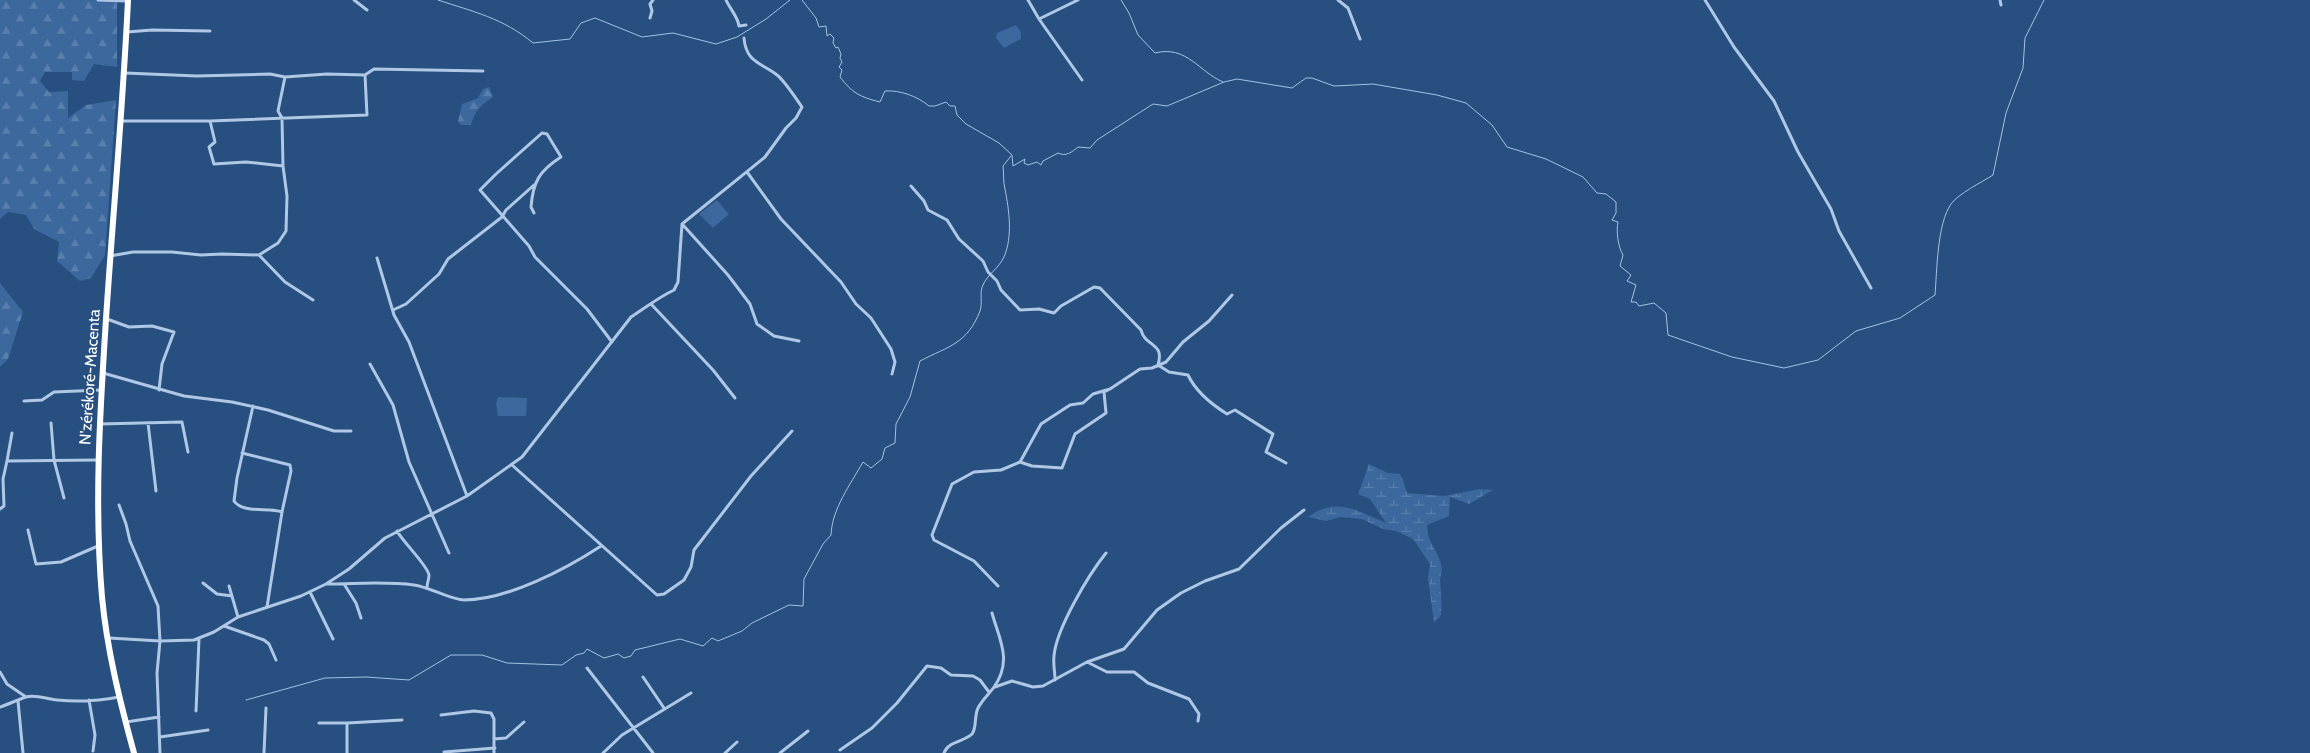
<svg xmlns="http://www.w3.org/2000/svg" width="2310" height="753" font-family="Cabin,sans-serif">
	<defs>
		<pattern id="forest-firs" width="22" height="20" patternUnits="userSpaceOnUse" patternTransform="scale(1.25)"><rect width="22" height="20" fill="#3c689d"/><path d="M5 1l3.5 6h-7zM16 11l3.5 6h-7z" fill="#597fac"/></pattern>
		<pattern id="wetland-marsh" width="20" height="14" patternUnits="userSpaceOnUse" patternTransform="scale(1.25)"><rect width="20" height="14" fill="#3c689d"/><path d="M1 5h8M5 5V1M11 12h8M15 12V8" fill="none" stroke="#597fac"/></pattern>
	</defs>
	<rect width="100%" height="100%" fill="#274f80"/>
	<path fill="#3c689d" d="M 1016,25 L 1021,32 L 1021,39 L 1004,48 L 996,38 L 997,33 Z
		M 717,200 L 729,214 L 713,228 L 699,214 Z
		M 498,397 L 527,398 L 526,416 L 498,416 L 496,404 Z"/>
	<path fill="url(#forest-firs)" d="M 0,0 L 117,0 L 117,67 L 94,64 L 84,81 L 72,80 L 72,72 L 45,72 L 40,81 L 49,92 L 68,91 L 68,118 L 86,105 L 116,100 L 105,255 L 91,278 L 80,281 L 57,261 L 59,242 L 34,229 L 26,215 L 8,212 L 0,219 Z
		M 489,87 L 493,97 C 481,105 475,111 471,125 L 461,125 L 458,122 L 462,104 L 478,98 L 483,89 Z
		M 0,283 L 23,312 L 8,359 L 0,367 Z"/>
	<path fill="url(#wetland-marsh)" d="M 1369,464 L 1388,473 L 1400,474 L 1403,480 L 1407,493 L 1444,496 L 1480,489 L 1493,490 L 1469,504 L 1450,497 L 1449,516 L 1427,525 C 1427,544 1440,552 1442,569 C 1442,573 1440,577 1440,580 C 1441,593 1442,603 1441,615 L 1434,623 L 1428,578 L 1430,564 L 1413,539 L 1396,531 L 1383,529 L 1362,519 L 1340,517 L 1326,521 L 1308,517 C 1337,496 1358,511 1386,523 L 1370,499 L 1358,494 Z"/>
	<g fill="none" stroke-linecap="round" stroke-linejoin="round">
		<path stroke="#a3c3e6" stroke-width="1" d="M 438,0 C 474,12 503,18 533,43 L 570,39 L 581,23 L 595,18 L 642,37 L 673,33 L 716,44 L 737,37 L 766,19 L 790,0
			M 802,0 L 816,18 L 819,27 L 826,26 L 827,36 L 830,34 L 834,38 L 833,43 L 836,48 L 838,47 L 841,54 L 840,58 L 842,62 L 839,67 L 842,70 L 840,77 C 852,93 860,97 880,102 L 885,91 C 900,90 917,96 929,106 L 935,106 L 946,102 L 950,106 L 955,106 L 957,115 L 966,124 L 999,143 L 1012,155 L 1013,166 L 1025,159 L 1024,163 L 1028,165 L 1037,162 L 1041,165 L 1043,161 L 1058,153 C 1066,157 1072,152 1078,147 L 1090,148 L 1097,140 L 1153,104 L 1167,106 L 1224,82 L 1237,79 L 1292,88 L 1306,78 L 1312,78 L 1334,86 L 1373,84 L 1437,95 L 1466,103 L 1492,125 L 1507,147 L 1546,159 L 1583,177 L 1597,193 L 1606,194 L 1616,202 L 1616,213 L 1612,220 L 1618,222 C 1616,231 1618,247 1623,255 L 1620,266 L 1631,275 L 1627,281 L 1636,285 L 1631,302 L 1636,302 L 1639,306 L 1654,303 L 1666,313 L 1668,335 L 1732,357 L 1784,368 L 1818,360 L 1856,331 L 1900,318 L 1935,295 C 1937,271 1937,224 1951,204 C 1958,194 1982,182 1993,175 L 2006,113 L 2023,68 L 2025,38 L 2044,0
			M 1121,0 L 1129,13 L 1138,35 L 1155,53 C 1187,45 1199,72 1223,82
			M 246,700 L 325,678 L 366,677 L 409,680 L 451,655 L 482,655 L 507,663 L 562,665 L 576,655 L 584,653 L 587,649 L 604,658 L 618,654 L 624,658 L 631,656 L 635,650 L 680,639 L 703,646 L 712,638 L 718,641 L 742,631 L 752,623 L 789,605 L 803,606 L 804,579 L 823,544 L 831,535 C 832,509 850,485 863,462 L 871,468 L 882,459 L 885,448 L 895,443 L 896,424 L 910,397 L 920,361 C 949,346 967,344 980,311 C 983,303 979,292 983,285 C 987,275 999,268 1004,257 C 1013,236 1009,210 1005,189 C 1003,182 1004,174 1003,166 L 1011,156"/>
		<path stroke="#afc8e5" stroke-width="3" d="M 98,0 L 127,1
			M 354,0 L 367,10
			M 726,0 C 730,9 738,17 739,26 L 746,25
			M 1028,0 L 1039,19 L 1078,0
			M 1338,0 L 1348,8 L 1360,39
			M 1705,0 L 1734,47 L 1774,101 L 1798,152 L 1831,209 L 1839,231 L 1871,288
			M 2000,0 L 2001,5
			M 650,18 L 652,11 L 650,4 L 653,0
			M 1039,19 L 1082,80
			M 127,32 L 152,30 L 210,31
			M 365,75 L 374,69 L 483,71
			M 120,121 L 210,121 L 367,115 L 365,75 L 327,74 L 285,77 L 270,74 L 197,76 L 125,73
			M 210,121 L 215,142 L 209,147 L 214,164 L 246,162 L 283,166
			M 747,172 L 781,219 L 841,282 L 856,304 L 871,318 L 891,349 L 895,362 L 892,374
			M 911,186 L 924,201 L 928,210 L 947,220 L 959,239 L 983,261 L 988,272 L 997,281 L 1001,290 L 1020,310 L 1039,309 L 1054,313 L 1061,306 L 1094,287 L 1100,288 L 1141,330 C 1145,347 1165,342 1158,365 L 1169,372 L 1188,375 C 1196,392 1211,404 1227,414 L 1235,410 L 1273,434 L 1266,452 L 1286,463
			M 534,213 L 531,207 C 533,182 539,171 561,157 L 547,134 L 542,133 L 496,174 L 480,190 L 529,246 L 535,257 L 587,309 L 612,342
			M 683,225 L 728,275 L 750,304 L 757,324 L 774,336 L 799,341
			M 259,255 L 285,282 L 313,300
			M 110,256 L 133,252 L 172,252 L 201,255 L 222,254 L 259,255 L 278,243 L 286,231 L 287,196 L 283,166 L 282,118 L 278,111 L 285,77
			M 377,258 L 394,315 L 409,342 L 467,496
			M 652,305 L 713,370 L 735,398
			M 393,310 L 406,304 L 439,274 L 448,259 L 502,217 L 506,210 L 534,185
			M 107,319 L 129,327 L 152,326 L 174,332 L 162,364 L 159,390
			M 370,364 L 393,405 L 409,462 L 449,553
			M 103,373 L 184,396 L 232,402 L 268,410 L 334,431 L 351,431
			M 24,401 L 42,400 L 54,392 L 101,390
			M 253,406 L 237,478 L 234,501 C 243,514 269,507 282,512 L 267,607
			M 51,423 L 54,460 L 64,498
			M 148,423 L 156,491
			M 100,424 L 182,422 L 188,452
			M 242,453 L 290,465 L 291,471 L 282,512
			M 7,461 L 12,433
			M 1020,462 L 1041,424 L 1070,405 L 1083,403 L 1093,394 L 1110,389 L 1140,369 L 1152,368 L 1166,362 L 1183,342 L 1209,321 L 1232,295
			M 512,465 L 657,595 L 664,594 L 684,580 L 691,567 L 694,550 L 751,476 L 792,431
			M 119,505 L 126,524 L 130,541 L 158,606 L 160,641 L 157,673 L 160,753
			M 0,509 L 4,506 L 3,479 L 7,461 L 97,460
			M 28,530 L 36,564 L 61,562 L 98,546
			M 397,531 C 403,542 428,566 429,575 C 429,579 427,584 427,587
			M 203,583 L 217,594 L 232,596
			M 326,584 C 356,584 384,581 414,585 C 429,587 452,600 464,600 C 507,600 566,569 601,546
			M 344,584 L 356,603 L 361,618
			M 229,586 L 238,617
			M 998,586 L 974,561 L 934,540 L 932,535 L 952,484 L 974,472 L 1001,470 L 1020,462 L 1032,466 L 1062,468 L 1075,434 L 1106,413 L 1104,392 L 1110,389
			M 310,592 L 333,639
			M 224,626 L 264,640 L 269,644 L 276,660
			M 109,638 L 160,641 L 194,640 L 214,632 L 238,617 L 301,596 L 326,584 L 349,569 L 385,538 L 467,496 L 522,457 L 631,317 C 645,308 659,297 674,290 L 678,282 L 682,224 L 765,157 L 786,128 L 796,118 L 802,107 C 797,100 784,80 777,75 C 762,63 746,63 744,38
			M 1087,662 L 1107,672 L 1134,672 L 1148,683 L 1189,699 L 1199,714 L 1198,721
			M 587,668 L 653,753
			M 0,672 L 7,684 L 26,697
			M 643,677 L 664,708
			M 1055,680 C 1055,672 1053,664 1054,656 C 1056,629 1089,574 1106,553
			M 995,687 L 1012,681 L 1033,687 L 1043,686 L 1087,662 L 1124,649 L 1157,610 L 1181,593 L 1205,581 L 1239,569 L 1281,528 L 1304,510
			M 89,700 L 95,735 L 93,751
			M 18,701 L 23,753
			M 0,707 C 9,704 17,700 26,697 C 36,694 46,699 57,700 C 77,702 99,701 119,697
			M 196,711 L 199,639
			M 441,715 L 474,711 L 491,713 L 494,719 L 494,753
			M 126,722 L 159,717
			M 319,723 L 347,723
			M 160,737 L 208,730
			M 494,739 L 506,738 L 524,722
			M 840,750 L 872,728 L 897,703 L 927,666 L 941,668 L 951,675 L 973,676 L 980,680 L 989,692
			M 444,752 L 495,748
			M 264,753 L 266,708
			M 347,753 L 347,723 L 402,720
			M 603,753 L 622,735 L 691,693
			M 725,753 L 737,742
			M 780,753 L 808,731
			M 944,753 C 948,741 964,742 972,734 C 977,728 974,716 978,708 C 982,700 989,694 994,687 C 1013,660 999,639 992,613"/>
		<path stroke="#fff" stroke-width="6" d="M 128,0 C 123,106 113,213 106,319 C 100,412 94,503 102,597 C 107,650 120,702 134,753"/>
	</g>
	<g text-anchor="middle" stroke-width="4" stroke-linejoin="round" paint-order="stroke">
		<g font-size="16" fill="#fff" stroke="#274f80">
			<text transform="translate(89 377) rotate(-86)" y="6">N'zérékoré-Macenta</text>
		</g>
	</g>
</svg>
